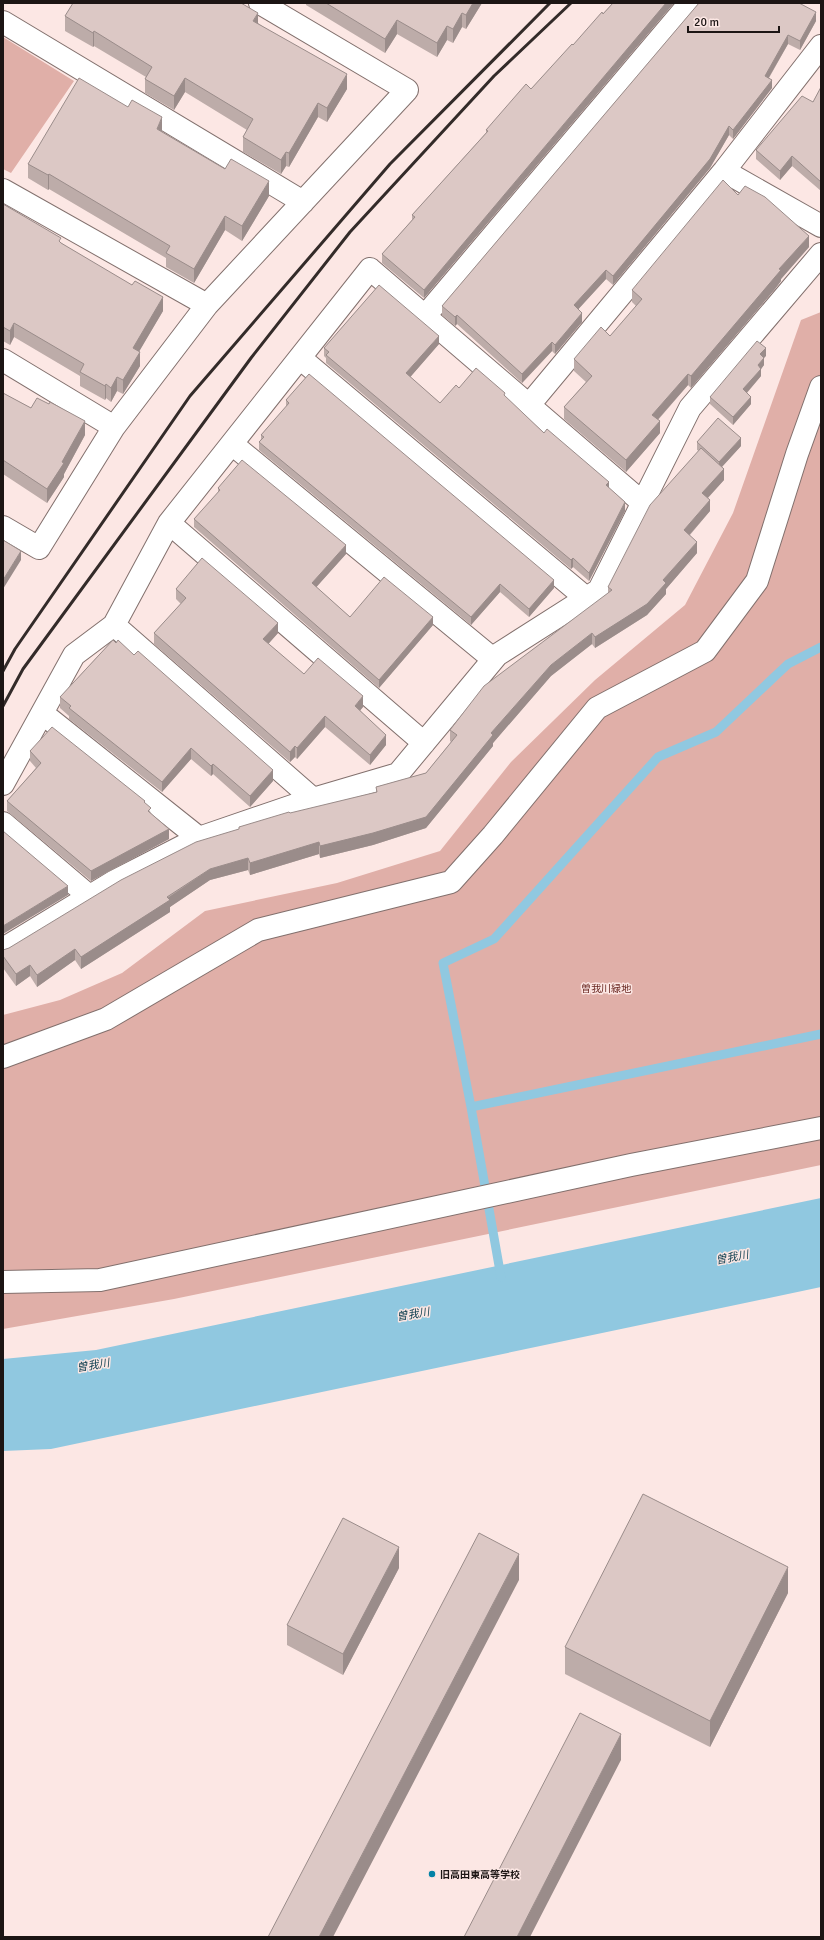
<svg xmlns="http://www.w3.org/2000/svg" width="824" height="1940" font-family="Signika,'Noto Sans JP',sans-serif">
	<rect width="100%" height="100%" fill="#fce7e4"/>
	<path fill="#e0afa8" d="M 3,37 L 74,81 L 11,173 L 3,169 Z
		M 821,312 L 821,1165 L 174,1299 L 3,1329 L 3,1015 L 60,1000 L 122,973 L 205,911 L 337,883 L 440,851 L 511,762 L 595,680 L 685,605 L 733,513 L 801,320 Z"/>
	<path fill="#90c8e0" d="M 821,1198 L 821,1287 L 51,1449 L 3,1451 L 3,1359 L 96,1350 Z"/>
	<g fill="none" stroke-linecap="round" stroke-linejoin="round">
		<path stroke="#90c8e0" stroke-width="9" d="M 821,647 L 788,664 L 716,732 L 658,757 L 494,939 L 443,963 L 471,1107 L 821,1034
			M 471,1107 L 501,1277"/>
		<g stroke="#82706d" stroke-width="24">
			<path id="minor" d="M 3,22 L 303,202
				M 724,171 L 821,226
				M 3,190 L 207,305 L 407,90 L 260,3
				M 425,316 L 690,3
				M 300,358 L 586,598
				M 3,360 L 114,427
				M 529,405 L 724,171 L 821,46
				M 232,444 L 493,659
				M 169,523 L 424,743
				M 3,527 L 39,548 L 114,427 L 207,305
				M 114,625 L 313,799
				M 42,713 L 199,838
				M 3,784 L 74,655 L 114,625 L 169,523 L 370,269 L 643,503
				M 3,823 L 89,896
				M 3,949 L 115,881 L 199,838 L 313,799 L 398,774 L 497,655 L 599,590 L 690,408 L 821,254
				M 3,1057 L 106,1019 L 258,930 L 451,882 L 493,835 L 597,708 L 705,651 L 757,581 L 797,454 L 821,387
				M 3,1282 L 100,1280 L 631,1165 L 821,1128"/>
		</g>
		<use href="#minor" stroke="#fff" stroke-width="22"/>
		<path stroke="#332b29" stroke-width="3" d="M 3,671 L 15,649 L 190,396 L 390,164 L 550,3
			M 3,706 L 23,669 L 251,358 L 350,232 L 494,76 L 571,3"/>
	</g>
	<path fill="#bdaca9" d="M 306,3 L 482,3 L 466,29 L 462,27 L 453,43 L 447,40 L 437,57 L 397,34 L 385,53 L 306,5 Z
		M 613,3 L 674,3 L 424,298 L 382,263 L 382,254 L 412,220 L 412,215 L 486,133 L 486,130 L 531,89 Z
		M 699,3 L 816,21 L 800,50 L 788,44 L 769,78 L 772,88 L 733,139 L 729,135 L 710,168 L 613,285 L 606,279 L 578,309 L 582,322 L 555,354 L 552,351 L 522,383 L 457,324 L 455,326 L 442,315 L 442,306 Z
		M 65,16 L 258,23 L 347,89 L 327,122 L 318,117 L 289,167 L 286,166 L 281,174 L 243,152 L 243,137 L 247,130 L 185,92 L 174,110 L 145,93 L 145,79 L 146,77 L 94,46 L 93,47 L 65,31 Z
		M 821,87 L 821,191 L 792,166 L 780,180 L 756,159 L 756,150 L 813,102 Z
		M 162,132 L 269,196 L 242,241 L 225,230 L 194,283 L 166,267 L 166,258 L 49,189 L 48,190 L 28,178 L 28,164 Z
		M 738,195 L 809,247 L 781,279 L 781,281 L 775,289 L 691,388 L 688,385 L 658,420 L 660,433 L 626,472 L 564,419 L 564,407 L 586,382 L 574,371 L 574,359 L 610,336 L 636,306 L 632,302 L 632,290 Z
		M 3,204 L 163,311 L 139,351 L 140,366 L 123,394 L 117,391 L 111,402 L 106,398 L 105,400 L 80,386 L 80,376 L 14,337 L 10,345 L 3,341 Z
		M 439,344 L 410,377 L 440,403 L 459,388 L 505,397 L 544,433 L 609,488 L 625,511 L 589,581 L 573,567 L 571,569 L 326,363 L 326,358 L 324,356 L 324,348 Z
		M 766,356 L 764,358 L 764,365 L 761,369 L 761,376 L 747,393 L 751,404 L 733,425 L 710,404 L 710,397 Z
		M 3,393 L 31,408 L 85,435 L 64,474 L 64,477 L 47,503 L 3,474 Z
		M 286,400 L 554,588 L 529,617 L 500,592 L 471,625 L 259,450 L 259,442 L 261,439 L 261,435 L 286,407 Z
		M 697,442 L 741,446 L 722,467 L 724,480 L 708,498 L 710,511 L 690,535 L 697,553 L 666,589 L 666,594 L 647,615 L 595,648 L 592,644 L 551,676 L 493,743 L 493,746 L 426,828 L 373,845 L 320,858 L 319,854 L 250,875 L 248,870 L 210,880 L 170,907 L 170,912 L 81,969 L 75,960 L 37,987 L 30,976 L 16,986 L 3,968 L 3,950 L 9,948 L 239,830 L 239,827 L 376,792 L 376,787 L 426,773 L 451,742 L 450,741 L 450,730 L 608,593 L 608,587 L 699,451 L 697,450 Z
		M 218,488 L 346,554 L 316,587 L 350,617 L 433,625 L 379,688 L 194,527 L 194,519 L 218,493 Z
		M 176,589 L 278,633 L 268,644 L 304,674 L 363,707 L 360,710 L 386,745 L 370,765 L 325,727 L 297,759 L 295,757 L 290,762 L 154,644 L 154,633 L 181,604 L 176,599 Z
		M 113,640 L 273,781 L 250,807 L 213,774 L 211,776 L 191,759 L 162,792 L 69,719 L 69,716 L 60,708 L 60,697 Z
		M 30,751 L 145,803 L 151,813 L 169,839 L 91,881 L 7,811 L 7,801 L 36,768 L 30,761 Z
		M 399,1568 L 343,1675 L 287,1645 L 287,1625 Z
		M 788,1593 L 710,1747 L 565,1674 L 565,1647 Z"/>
	<path fill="#9a8c8a" d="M 473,3 L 482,3 L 466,29 L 466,15 Z
		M 666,3 L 674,3 L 424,298 L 424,290 Z
		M 816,12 L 816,21 L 800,50 L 800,41 Z
		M 258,13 L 258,27 L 253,21 Z
		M 462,13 L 462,27 L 453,43 L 453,29 Z
		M 397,20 L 397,34 L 385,53 L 385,39 Z
		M 447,26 L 447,40 L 437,57 L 437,43 Z
		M 94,31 L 94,46 L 93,47 L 93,33 Z
		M 788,35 L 788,44 L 765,84 L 765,76 Z
		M 347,74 L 347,89 L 327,122 L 327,108 Z
		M 185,78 L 185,92 L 174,110 L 174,96 Z
		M 772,80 L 772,88 L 733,139 L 733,130 Z
		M 318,103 L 318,117 L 289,167 L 289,153 Z
		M 162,117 L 162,132 L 157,129 Z
		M 729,126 L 729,135 L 710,168 L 613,285 L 613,276 Z
		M 286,152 L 286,166 L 281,174 L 281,160 Z
		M 792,156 L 792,166 L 780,180 L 780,171 Z
		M 49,174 L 49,189 L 48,190 L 48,175 Z
		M 269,181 L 269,196 L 242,241 L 242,226 Z
		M 225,216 L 225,230 L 194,283 L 194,269 Z
		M 809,236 L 809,247 L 781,279 L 781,281 L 775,289 L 691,388 L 691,376 L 779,269 Z
		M 606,270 L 606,279 L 574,314 L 574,305 Z
		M 163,297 L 163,311 L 133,362 L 133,348 Z
		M 582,313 L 582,322 L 555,354 L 555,345 Z
		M 457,315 L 457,324 L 455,326 L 455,317 Z
		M 14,323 L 14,337 L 10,345 L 10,331 Z
		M 439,336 L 439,344 L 406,382 L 406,373 Z
		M 552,342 L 552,351 L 522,383 L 522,374 Z
		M 766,348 L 766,356 L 760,362 L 760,354 Z
		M 140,352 L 140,366 L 123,394 L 123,380 Z
		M 764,358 L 764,365 L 758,373 L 758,365 Z
		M 761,369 L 761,376 L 743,397 L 743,389 Z
		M 688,374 L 688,385 L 652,426 L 652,415 Z
		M 117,377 L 117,391 L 111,402 L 111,388 Z
		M 106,384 L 106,398 L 105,400 L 105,386 Z
		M 751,397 L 751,404 L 733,425 L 733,417 Z
		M 85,421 L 85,435 L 64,474 L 64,477 L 47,503 L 47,489 Z
		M 660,421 L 660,433 L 626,472 L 626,460 Z
		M 741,438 L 741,446 L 719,470 L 719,462 Z
		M 724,469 L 724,480 L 702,504 L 702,493 Z
		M 609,482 L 609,490 L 606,485 Z
		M 710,500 L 710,511 L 684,541 L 684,530 Z
		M 625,502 L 625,511 L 589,581 L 589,573 Z
		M 697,542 L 697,553 L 666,589 L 666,594 L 647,615 L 595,648 L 595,637 L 663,580 Z
		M 346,545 L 346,554 L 312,592 L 312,583 Z
		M 21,551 L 21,560 L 3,589 L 3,580 Z
		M 573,558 L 573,567 L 571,569 L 571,560 Z
		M 554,580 L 554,588 L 529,617 L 529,609 Z
		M 500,584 L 500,592 L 471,625 L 471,617 Z
		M 433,617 L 433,625 L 379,688 L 379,680 Z
		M 278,623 L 278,633 L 263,650 L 263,639 Z
		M 592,633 L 592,644 L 551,676 L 493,743 L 493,746 L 426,828 L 373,845 L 320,858 L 320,846 L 491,733 L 551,665 Z
		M 363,696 L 363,707 L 355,717 L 355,706 Z
		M 325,716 L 325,727 L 297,759 L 297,748 Z
		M 386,735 L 386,745 L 370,765 L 370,755 Z
		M 295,746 L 295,757 L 290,762 L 290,752 Z
		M 191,748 L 191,759 L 162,792 L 162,782 Z
		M 213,764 L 213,774 L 211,776 L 211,766 Z
		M 273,770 L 273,781 L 250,807 L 250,796 Z
		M 169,829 L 169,839 L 91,881 L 91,871 Z
		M 319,842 L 319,854 L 250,875 L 250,863 Z
		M 248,858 L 248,870 L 210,880 L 170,907 L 170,912 L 81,969 L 81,957 L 210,869 Z
		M 68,886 L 68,895 L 3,934 L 3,926 Z
		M 75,949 L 75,960 L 37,987 L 37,975 Z
		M 30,965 L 30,976 L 16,986 L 16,974 Z
		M 399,1547 L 399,1568 L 343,1675 L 343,1654 Z
		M 519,1554 L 519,1580 L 333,1937 L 319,1937 Z
		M 788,1567 L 788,1593 L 710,1747 L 710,1721 Z
		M 621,1734 L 621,1760 L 530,1937 L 517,1937 Z"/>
	<path fill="#dcc8c5" stroke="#9a8c8a" d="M 73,3 L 241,3 L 258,13 L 253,21 L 347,74 L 327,108 L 318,103 L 289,153 L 286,152 L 281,160 L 243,137 L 253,119 L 185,78 L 174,96 L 145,79 L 152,67 L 94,31 L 93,33 L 65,16 Z
		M 326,3 L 473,3 L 466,15 L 462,13 L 453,29 L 447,26 L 437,43 L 397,20 L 385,39 Z
		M 613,3 L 666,3 L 424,290 L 382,254 L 415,217 L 412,215 L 488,131 L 486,130 L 526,84 L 531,89 L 572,44 L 573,45 L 602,12 L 603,14 Z
		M 699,3 L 799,3 L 816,12 L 800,41 L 788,35 L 765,76 L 772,80 L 733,130 L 729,126 L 710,159 L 613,276 L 606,270 L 574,305 L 582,313 L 555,345 L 552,342 L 522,374 L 457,315 L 455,317 L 442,306 Z
		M 79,78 L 128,107 L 132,100 L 162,117 L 157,129 L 225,169 L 231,159 L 269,181 L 242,226 L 225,216 L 194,269 L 166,253 L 170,246 L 49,174 L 48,175 L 28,164 Z
		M 821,87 L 821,182 L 792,156 L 780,171 L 756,150 L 802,96 L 813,102 Z
		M 723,180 L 738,195 L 745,186 L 765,197 L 809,236 L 779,269 L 781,270 L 775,277 L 691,376 L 688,374 L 652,415 L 660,421 L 626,460 L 564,407 L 592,376 L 574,359 L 601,327 L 610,336 L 642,299 L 632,290 Z
		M 3,204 L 61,238 L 59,241 L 61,243 L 132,285 L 135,281 L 163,297 L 133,348 L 140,352 L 123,380 L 117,377 L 111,388 L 106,384 L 105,386 L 80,372 L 84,364 L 14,323 L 10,331 L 3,327 Z
		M 379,285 L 439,336 L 406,373 L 440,403 L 456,385 L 459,388 L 476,368 L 505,393 L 504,395 L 544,433 L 547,429 L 609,482 L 606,485 L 625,502 L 589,573 L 573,558 L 571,560 L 326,355 L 329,352 L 324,348 Z
		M 757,341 L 766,348 L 760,354 L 764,358 L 758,365 L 761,369 L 743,389 L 751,397 L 733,417 L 710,397 Z
		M 309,374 L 554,580 L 529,609 L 500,584 L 471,617 L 259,442 L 264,437 L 261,435 L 289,403 L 286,400 Z
		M 3,393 L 31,408 L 37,398 L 49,404 L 50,402 L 85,421 L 62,462 L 64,463 L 47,489 L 3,460 Z
		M 718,418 L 741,438 L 719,462 L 697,442 Z
		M 701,448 L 724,469 L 702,493 L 710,500 L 684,530 L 697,542 L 663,580 L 666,583 L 647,604 L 595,637 L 592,633 L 551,665 L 491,733 L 493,735 L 426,817 L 373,833 L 320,846 L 319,842 L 250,863 L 248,858 L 210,869 L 167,897 L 170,900 L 81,957 L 75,949 L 37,975 L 30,965 L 16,974 L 3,956 L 3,950 L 9,948 L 121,880 L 196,842 L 239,829 L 239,827 L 289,812 L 290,813 L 377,792 L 376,787 L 426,773 L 457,735 L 450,730 L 484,686 L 612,590 L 608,587 L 650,505 Z
		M 242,460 L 346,545 L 312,583 L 350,617 L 384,577 L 433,617 L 379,680 L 194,519 L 220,490 L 218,488 Z
		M 3,540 L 21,551 L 3,580 Z
		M 202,558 L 278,623 L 263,639 L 304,674 L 318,658 L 363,696 L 355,706 L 386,735 L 370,755 L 325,716 L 297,748 L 295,746 L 290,752 L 154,633 L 186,598 L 176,589 Z
		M 113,640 L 116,643 L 118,640 L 134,655 L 138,651 L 273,770 L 250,796 L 213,764 L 211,766 L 191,748 L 162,782 L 69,708 L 71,706 L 60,697 Z
		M 52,727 L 145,801 L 144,802 L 151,808 L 148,811 L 169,829 L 91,871 L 7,801 L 41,763 L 30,751 Z
		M 3,831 L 68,886 L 3,926 Z
		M 643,1494 L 788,1567 L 710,1721 L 565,1647 Z
		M 343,1518 L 399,1547 L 343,1654 L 287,1625 Z
		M 479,1533 L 519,1554 L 319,1937 L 268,1937 Z
		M 580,1713 L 621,1734 L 517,1937 L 464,1937 Z"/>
	<circle fill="#0382a6" stroke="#fce7e4" stroke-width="1.5" cx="432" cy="1874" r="4"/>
	<g text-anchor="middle" stroke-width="3" stroke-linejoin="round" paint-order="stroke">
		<g font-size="10" fill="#692620" stroke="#fce7e4">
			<text x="606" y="992">曽我川緑地</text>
		</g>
		<g font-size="10" font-weight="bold" fill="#1c1514" stroke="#fce7e4" text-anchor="start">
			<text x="440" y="1878">旧高田東高等学校</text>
		</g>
		<g font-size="11" font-style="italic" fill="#0d3e4f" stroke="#fce7e4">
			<text transform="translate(732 1257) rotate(-11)" y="4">曽我川</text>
			<text transform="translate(413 1314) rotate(-9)" y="4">曽我川</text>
			<text transform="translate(93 1365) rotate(-9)" y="4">曽我川</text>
		</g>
	</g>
	<rect width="824" height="1940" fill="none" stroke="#1c1514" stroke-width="8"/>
	<path d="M688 26v6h91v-6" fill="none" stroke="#1c1514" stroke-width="2"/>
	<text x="694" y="26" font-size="12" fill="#1c1514" stroke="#fce7e4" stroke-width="3" paint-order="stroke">20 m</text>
</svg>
